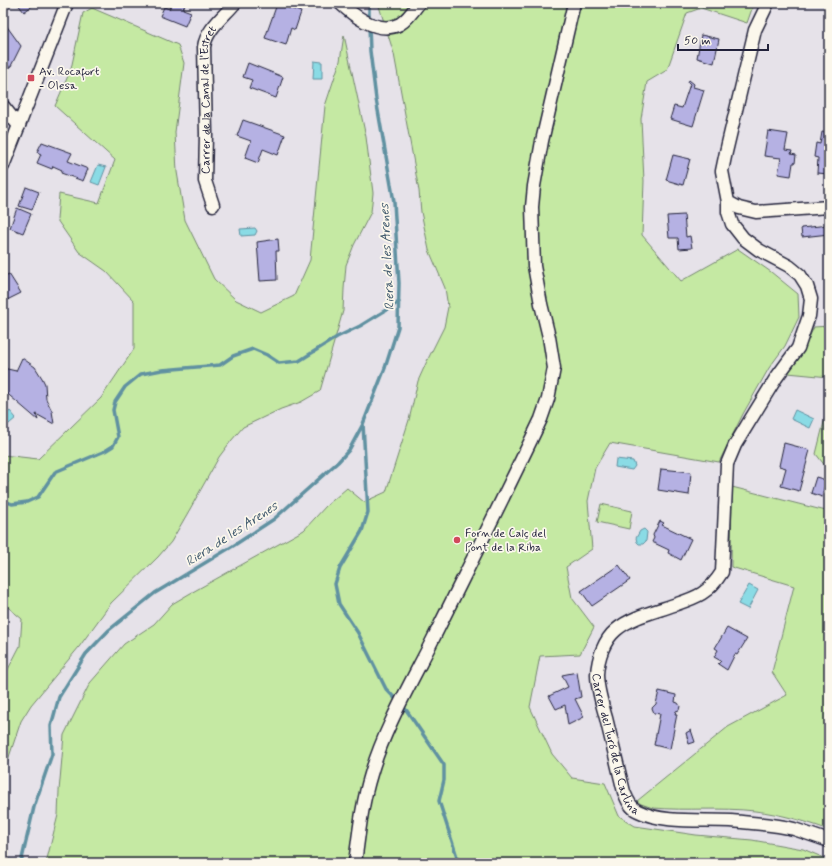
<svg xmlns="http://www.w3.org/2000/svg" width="832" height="866" font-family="Mynerve,sans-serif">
	<rect width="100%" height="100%" fill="#e6e2e9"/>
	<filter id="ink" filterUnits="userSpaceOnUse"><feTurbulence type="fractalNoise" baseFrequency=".025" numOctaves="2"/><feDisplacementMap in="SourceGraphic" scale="8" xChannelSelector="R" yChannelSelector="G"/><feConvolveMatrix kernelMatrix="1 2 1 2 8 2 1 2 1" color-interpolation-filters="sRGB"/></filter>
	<g filter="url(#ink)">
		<path fill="#c5e9a3" stroke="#74866f" d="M 378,3 L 754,3 L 747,23 L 701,8 L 687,13 L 667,70 L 647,82 L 641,119 L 644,181 L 642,235 L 681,281 L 738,249 L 771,272 L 798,294 L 799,317 L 785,346 L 769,368 L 743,414 L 719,462 L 610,443 L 595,468 L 588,501 L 592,549 L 566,567 L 572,598 L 594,627 L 580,654 L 540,656 L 530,707 L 552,754 L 572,778 L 605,783 L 619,816 L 635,826 L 696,835 L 752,840 L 803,849 L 829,860 L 829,863 L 46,863 L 58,815 L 59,791 L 64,735 L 90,683 L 124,644 L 154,624 L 172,604 L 189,594 L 304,530 L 326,506 L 347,488 L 364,502 L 386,492 L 409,420 L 418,381 L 427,361 L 444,327 L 448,307 L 445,288 L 429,250 L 421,212 L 419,191 L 394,54 Z
			M 92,8 L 178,45 L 184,63 L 175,132 L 177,172 L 185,220 L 214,279 L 236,300 L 261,312 L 294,296 L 310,260 L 325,106 L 340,61 L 344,35 L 366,137 L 373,193 L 371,212 L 354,245 L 346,265 L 344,289 L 343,311 L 320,391 L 301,402 L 281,409 L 243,427 L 231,441 L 219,457 L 190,509 L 171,542 L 158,557 L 111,603 L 79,647 L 31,705 L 21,721 L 3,775 L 3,679 L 20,646 L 22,619 L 3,603 L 3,455 L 38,459 L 101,398 L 134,349 L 134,301 L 106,271 L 79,252 L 57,220 L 59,194 L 99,203 L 115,160 L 55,106 L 71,69 L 83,13 Z
			M 829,326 L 829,377 L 788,373 L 806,344 L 814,327 Z
			M 829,402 L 829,471 L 816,454 Z
			M 732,487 L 826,511 L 829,499 L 829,830 C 805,821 780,814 755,811 C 721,807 687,811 653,808 L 641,804 L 637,801 L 728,727 L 787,695 L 772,672 L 794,586 L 731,567 Z
			M 601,504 L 632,511 L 629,529 L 597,522 Z"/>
		<path fill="#8adbe5" stroke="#6091a1" d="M 314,61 L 322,62 L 322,79 L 313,79 Z
			M 98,165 L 106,167 L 99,185 L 91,182 Z
			M 255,228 L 257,231 L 255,235 L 241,236 L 240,229 Z
			M 795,410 L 814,419 L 810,428 L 791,419 Z
			M 10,411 L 16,418 L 3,429 L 3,416 Z
			M 616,459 L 633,461 L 635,466 L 632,470 L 615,467 Z
			M 644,529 L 647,532 L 646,541 L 643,544 L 639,544 L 637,542 L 636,538 L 640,531 Z
			M 749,585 L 758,590 L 748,609 L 738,604 Z"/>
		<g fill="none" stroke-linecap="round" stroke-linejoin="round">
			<path stroke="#6091a1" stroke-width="3.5" d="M 369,3 L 369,20
				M 363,424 L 368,512 L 362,531 L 340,568 L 335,584 L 339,604 L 358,633 L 386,689 L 407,711 L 444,765 L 444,780 L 439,801 L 459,863
				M 3,500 L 12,504 L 27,502 L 38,497 L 55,472 L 105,451 L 113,446 L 118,437 L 113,410 L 115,402 L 125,387 L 141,374 L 162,370 L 220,365 L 233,356 L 253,349 L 267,355 L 279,363 L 299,361 L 337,337 L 360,326 L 399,302
				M 3,860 L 21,862
				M 21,863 L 34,807 L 52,754 L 51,726 L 59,697 L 86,654 L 109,630 L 155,593 L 233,546 L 274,519 L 338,462 L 349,450 L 363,424 L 385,368 L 398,327 L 399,283 L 394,202 L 376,99 L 370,51 L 369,26"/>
		</g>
		<path fill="#b5b1e3" stroke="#22223b" d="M 3,3 L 12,3 L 13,4 L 3,11 Z
			M 17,3 L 36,3 L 24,12 Z
			M 166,3 L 186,3 L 183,9 L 191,12 L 185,26 L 160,16 L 164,7 L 169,9 L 171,5 Z
			M 277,4 L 301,12 L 295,30 L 291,28 L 286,45 L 265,38 Z
			M 3,21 L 21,46 L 10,68 L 3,59 Z
			M 701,35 L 719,39 L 714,63 L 697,58 Z
			M 248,63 L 283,77 L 276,98 L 249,88 L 252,80 L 243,77 Z
			M 689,80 L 694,84 L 693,87 L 704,90 L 693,126 L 670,119 L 674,106 L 682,108 L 690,84 L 688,82 Z
			M 243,120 L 285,135 L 278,155 L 263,149 L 258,163 L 245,158 L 251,141 L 237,136 Z
			M 768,131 L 788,134 L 785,150 L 792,151 L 791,154 L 796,155 L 795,163 L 793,163 L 791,176 L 778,174 L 781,158 L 764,156 Z
			M 822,132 L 829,133 L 829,174 L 817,173 L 818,158 L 814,157 L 816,143 L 820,144 Z
			M 42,142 L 72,153 L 68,161 L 88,169 L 83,181 L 61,173 L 62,170 L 53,166 L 52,169 L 37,163 L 41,154 L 37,152 Z
			M 673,155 L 690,159 L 683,185 L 666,180 Z
			M 26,187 L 39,192 L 32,210 L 19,206 Z
			M 17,208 L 31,214 L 23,233 L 10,228 Z
			M 684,215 L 686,237 L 690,236 L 692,248 L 679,249 L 678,238 L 669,238 L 667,216 Z
			M 829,225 L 829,234 L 802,237 L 801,228 Z
			M 278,239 L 279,251 L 276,251 L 277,280 L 260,281 L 257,242 Z
			M 9,274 L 21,293 L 5,301 L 3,297 L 3,277 Z
			M 22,358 L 35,367 L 42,378 L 45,384 L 46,399 L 52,411 L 54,424 L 36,414 L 38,420 L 3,390 L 3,368 L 16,371 Z
			M 784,443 L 810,450 L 799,491 L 781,486 L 786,468 L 779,466 Z
			M 661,469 L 691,472 L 689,495 L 658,490 Z
			M 816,477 L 826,480 L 822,497 L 811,493 Z
			M 660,521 L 664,523 L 662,525 L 691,539 L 681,560 L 668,553 L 669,550 L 652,542 L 654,538 L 653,535 Z
			M 619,565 L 630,580 L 592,606 L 581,591 Z
			M 727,628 L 747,639 L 737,655 L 735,654 L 727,670 L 718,664 L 721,661 L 714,657 L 718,650 L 715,648 Z
			M 577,672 L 581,697 L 575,699 L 584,717 L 568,725 L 565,705 L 556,709 L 549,696 L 568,687 L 562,675 Z
			M 659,691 L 676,695 L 675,702 L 678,703 L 680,706 L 679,710 L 676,711 L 675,714 L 677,714 L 670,749 L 654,745 L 660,714 L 654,713 L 652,708 L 656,704 Z
			M 691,730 L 695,742 L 689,744 L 686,733 Z"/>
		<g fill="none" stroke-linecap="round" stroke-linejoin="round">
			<g stroke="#22223b" stroke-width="15">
				<g id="minor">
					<path d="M 340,3 C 354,16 379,35 400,24 C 408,19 414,10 419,3"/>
					<path d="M 768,3 L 755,30 L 726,152 L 722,171 L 728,202 L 739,208 L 756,212 L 829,207"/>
					<path d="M 3,106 L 19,126"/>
					<path d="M 3,166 L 67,3"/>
					<path id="s1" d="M 728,202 L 728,212 L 732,224 L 743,238 L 759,250 L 789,266 L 800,275 L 807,286 L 811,299 L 809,316 L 798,348 L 776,378 L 749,422 L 735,445 L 727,464 L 722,572 C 707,596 694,598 668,607 C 650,613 630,618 616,630 C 604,640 598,658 597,674 C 597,688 602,704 606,718 C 612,743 618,767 624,792 C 627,799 630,808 638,811 C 664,824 702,819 731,821 C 752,823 774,824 794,829 C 806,833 818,837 829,841"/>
					<path id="s2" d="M 213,205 L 205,181 L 206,134 L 204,47 C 206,30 224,16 235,3"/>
					<path d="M 355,863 C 359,833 362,803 371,774 C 384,729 412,681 433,639 C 469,566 506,493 541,419 L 548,399 L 554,368 L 549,337 L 541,304 L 534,266 L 532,207 L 534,186 L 542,141 L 574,3"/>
				</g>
			</g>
			<use href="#minor" stroke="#fbf7ec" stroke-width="12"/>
		</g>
	</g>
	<g fill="#d1495b" stroke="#fbf7ec" stroke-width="1.5">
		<rect x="27" y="74" width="8" height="8" rx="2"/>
		<circle cx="457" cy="540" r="4"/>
	</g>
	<g text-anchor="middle" stroke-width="3.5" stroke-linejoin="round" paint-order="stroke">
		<g font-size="12" fill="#22223b" stroke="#fbf7ec" text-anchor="start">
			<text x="39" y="75">Av. Rocafort<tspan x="39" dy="14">- Olesa</tspan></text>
			<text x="465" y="537">Forn de Calç del<tspan x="465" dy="14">Pont de la Riba</tspan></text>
		</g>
		<g font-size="12" fill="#22223b" stroke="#fbf7ec">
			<text dy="4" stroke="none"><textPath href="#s2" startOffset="107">Carrer de la Canal de l'Estret</textPath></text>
			<text dy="4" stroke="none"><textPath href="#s1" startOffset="676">Carrer del Turó de la Carlina</textPath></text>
		</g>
		<g font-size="13" font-style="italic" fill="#415a6e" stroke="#fbf7ec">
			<text transform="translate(386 257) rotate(-93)" y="5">Riera de les Arenes</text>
			<text transform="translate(231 533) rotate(-33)" y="5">Riera de les Arenes</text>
		</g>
	</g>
	<rect width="832" height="866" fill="none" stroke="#fbf7ec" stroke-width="16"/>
	<rect x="8" y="8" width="816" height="850" fill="none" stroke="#22223b" stroke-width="1.5" filter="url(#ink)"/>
	<path d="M678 44v6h90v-6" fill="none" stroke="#22223b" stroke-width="2"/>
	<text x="684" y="44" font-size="12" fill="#22223b" stroke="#fbf7ec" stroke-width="3" paint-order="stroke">50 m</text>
</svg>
